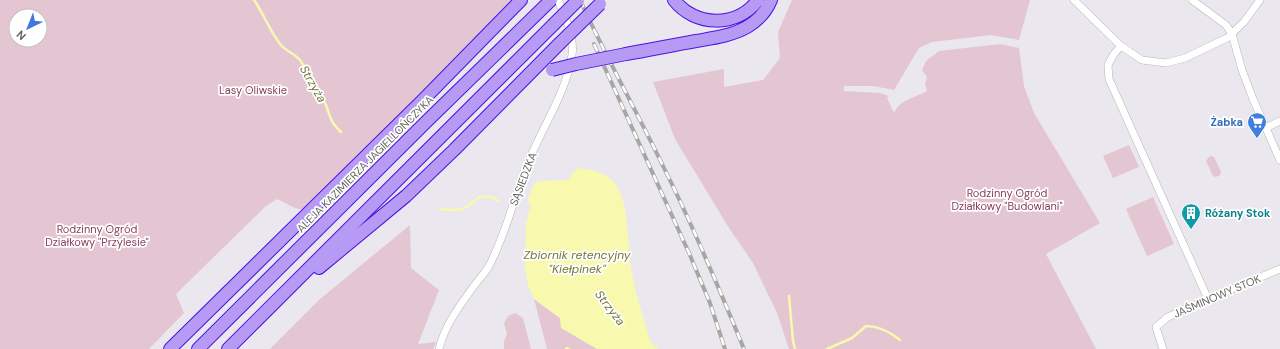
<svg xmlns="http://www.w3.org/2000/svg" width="1280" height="349" font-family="'DM Sans',sans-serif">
	<rect width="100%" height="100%" fill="#eae7ef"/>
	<path fill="#e4c6d3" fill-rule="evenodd" d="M 0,0 L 513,0 L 434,82 L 401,113 L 304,210 L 295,208 L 277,199 L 265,207 L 176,294 L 184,313 L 149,349 L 0,349 ZM 16,16 L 40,16 L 40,40 L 16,40 Z
		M 792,0 L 1030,0 L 1019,40 L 991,35 L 932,42 L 919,48 L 894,90 L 873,86 L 844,86 L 844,91 L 880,93 L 889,96 L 887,98 L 894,113 C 899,100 916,97 927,91 L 925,84 L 927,77 L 922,70 L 926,61 L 939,51 L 1000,44 L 1019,48 L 1024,86 L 1034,113 L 1100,223 L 1046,254 L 1096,349 L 789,349 L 777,313 L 753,263 L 729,228 L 675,139 L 653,82 L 724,69 L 724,87 L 763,80 L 780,58 L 778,32 Z
		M 1129,145 L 1139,167 L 1113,178 L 1103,156 Z
		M 1211,156 L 1214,157 L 1221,172 L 1220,175 L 1216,177 L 1213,176 L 1206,161 L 1208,158 Z
		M 1153,197 L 1174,244 L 1147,256 L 1126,209 Z
		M 410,225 L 411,268 L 439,290 L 418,344 L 436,342 L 433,349 L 270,349 L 320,299 Z
		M 534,299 L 560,318 L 562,328 L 597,349 L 547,349 Z
		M 515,313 L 523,318 L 531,349 L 504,349 L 504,341 L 507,334 L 504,323 L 508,316 Z"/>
	<path fill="#f8f8af" d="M 579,168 C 591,170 605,172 613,181 C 632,203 626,247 632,274 C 636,295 643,316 649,337 L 654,346 L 658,349 L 597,349 L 561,328 L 560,318 L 534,299 L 528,286 L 525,267 L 526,223 L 531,206 L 528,200 L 532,187 L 538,181 L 568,180 L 572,173 Z"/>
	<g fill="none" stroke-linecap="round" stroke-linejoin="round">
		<path stroke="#f8f8af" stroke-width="2.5" d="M 254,0 C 264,14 270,32 281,45 C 288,53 297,54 302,63 C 307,70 310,79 313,88 C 316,94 323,98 326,105 C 331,119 330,121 341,132
			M 440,209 C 450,211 459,211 468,206 C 472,204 474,200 478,198 C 486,194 493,197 499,201
			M 789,296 L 793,341 L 795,349
			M 566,349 L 567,348 L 569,349
			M 827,349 L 852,338 L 866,326 C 878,326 890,332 900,340"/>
		<g stroke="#b4b6b0" stroke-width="8">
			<path id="street" d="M 1074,0 L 1121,46 L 1142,60 L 1166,63 L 1185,58 L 1227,38 L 1244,22 L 1260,0
				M 1192,0 L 1226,25 L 1232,34 L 1242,70 L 1253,99 L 1280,160
				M 1121,46 L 1114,54 L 1108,65 L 1109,79 L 1208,299
				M 1266,128 L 1280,121
				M 439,349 C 445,325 460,305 474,286 C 479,279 485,273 489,266 C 505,236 513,202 525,170 C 539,132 566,95 572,55 C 575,36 565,17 558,0
				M 1163,349 L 1156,327 L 1168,317 L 1208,299 L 1280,269"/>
		</g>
		<g stroke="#4914e3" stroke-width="14">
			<path id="highway" d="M 674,0 C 695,27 737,28 758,0
				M 626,54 C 649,50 673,45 696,41 C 713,38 731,36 747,27 C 757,21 766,12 771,0
				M 319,268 L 406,196 L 454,150 L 559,44
				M 170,349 L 424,99 L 521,0
				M 198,349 L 426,122 L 551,0
				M 228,349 L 553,25"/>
		</g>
		<use href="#street" stroke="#fff" stroke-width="7"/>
		<use href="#highway" stroke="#b69af4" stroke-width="12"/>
		<g stroke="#a6a7a4" stroke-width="4">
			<path id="rail" d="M 580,0 C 606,57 637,112 664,168 C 694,228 719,288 744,349
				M 594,44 L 689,253 L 710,303 L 725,349"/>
		</g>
		<use href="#rail" stroke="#fff" stroke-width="2.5" stroke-dasharray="8" stroke-linecap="butt"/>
		<g stroke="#4914e3" stroke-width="14" stroke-linecap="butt">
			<path id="highway-bridge" d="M 553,25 L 578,0
				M 559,44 L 600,4
				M 552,70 L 576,64 L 626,54"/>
		</g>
		<use href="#highway-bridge" stroke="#b69af4" stroke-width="12"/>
	</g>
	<defs>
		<g id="supermarket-pin" transform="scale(1)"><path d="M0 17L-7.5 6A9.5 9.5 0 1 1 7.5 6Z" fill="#3f7fe0" stroke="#fff"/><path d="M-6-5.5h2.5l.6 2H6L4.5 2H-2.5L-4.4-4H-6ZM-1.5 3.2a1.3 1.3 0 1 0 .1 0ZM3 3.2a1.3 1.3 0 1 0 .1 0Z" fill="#fff"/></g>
		<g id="building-pin" transform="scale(1)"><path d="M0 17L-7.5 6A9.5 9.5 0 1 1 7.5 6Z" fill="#0f9aa8" stroke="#fff"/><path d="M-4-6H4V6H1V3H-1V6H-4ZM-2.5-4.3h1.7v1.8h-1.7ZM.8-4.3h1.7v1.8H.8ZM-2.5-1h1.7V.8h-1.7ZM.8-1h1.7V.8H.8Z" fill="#fff"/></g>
	</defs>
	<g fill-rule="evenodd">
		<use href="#supermarket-pin" x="1257" y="122"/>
		<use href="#building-pin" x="1191" y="213"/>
	</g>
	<g text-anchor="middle" stroke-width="3.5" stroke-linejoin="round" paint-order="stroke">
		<g font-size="11" fill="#863e5a" stroke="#fff">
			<text x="253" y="94">Lasy Oliwskie</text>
			<text x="1007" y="197">Rodzinny Ogród<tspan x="1007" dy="13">Działkowy "Budowlani"</tspan></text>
			<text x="97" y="233">Rodzinny Ogród<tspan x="97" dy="13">Działkowy "Przylesie"</tspan></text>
		</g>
		<g font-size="11" font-weight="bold" fill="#366cbe" stroke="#fff" text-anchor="end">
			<text x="1243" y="126">Żabka</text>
		</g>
		<g font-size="11" fill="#65665f" stroke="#fff">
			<text transform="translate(365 164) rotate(-45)" y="4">ALEJA KAZIMIERZA JAGIELLOŃCZYKA</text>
			<text transform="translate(523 179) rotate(-69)" y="4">SĄSIEDZKA</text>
			<text transform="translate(1217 296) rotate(-23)" y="4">JAŚMINOWY STOK</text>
		</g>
		<g font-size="11" font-weight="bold" fill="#0d838f" stroke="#fff" text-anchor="start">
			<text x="1205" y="217">Różany Stok</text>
		</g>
		<g font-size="12" font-style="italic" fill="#727738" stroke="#fff">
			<text transform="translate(313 84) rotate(60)" y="4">Strzyża</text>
			<text x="577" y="259">Zbiornik retencyjny<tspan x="577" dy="14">"Kiełpinek"</tspan></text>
			<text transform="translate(610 308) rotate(53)" y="4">Strzyża</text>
		</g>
	</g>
	<g transform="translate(28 28) rotate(223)"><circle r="19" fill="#ffffff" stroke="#c1c2bf"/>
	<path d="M0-3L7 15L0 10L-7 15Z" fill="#4278db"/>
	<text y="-6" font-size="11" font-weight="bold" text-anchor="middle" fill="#65665f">N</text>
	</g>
</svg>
